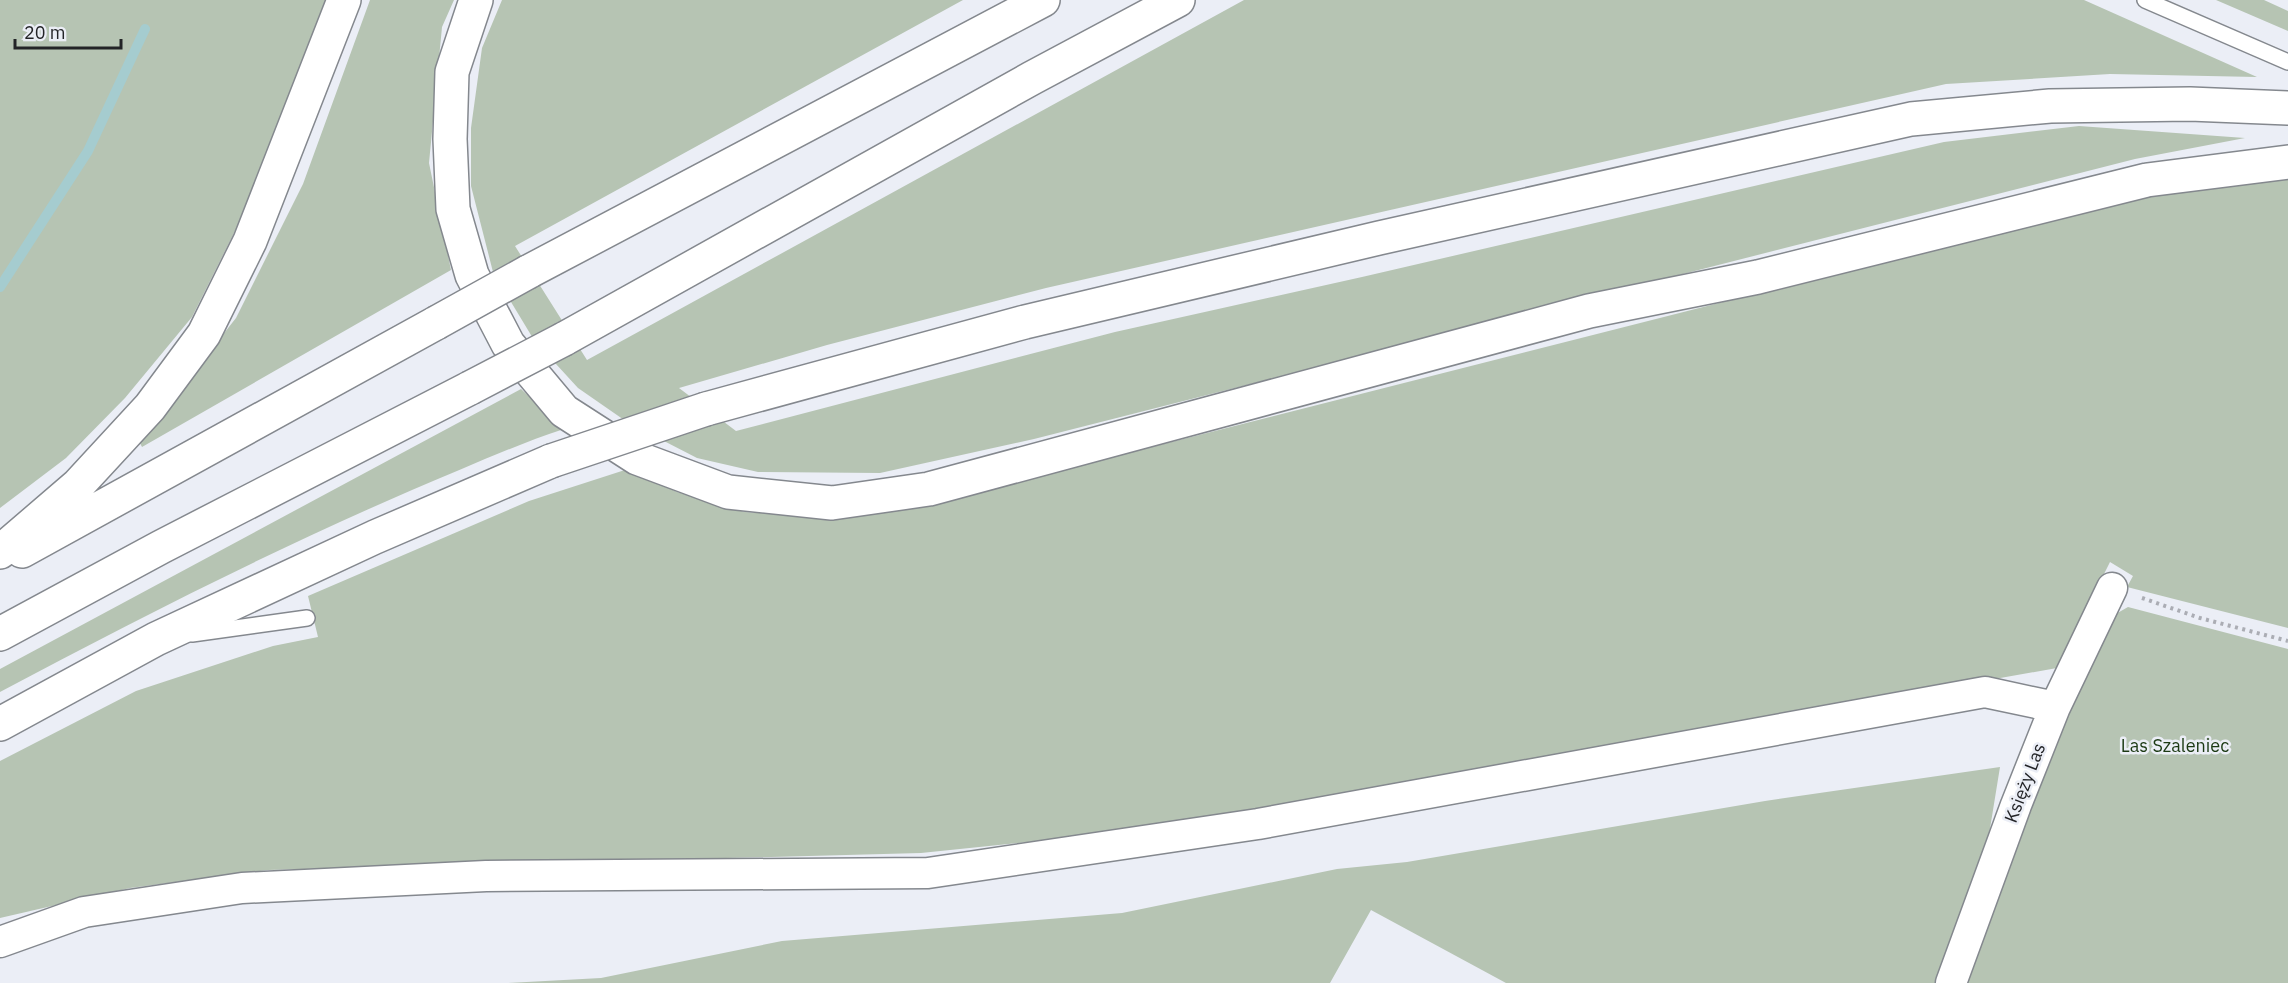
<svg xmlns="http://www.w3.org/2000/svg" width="2288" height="983" font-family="'IBM Plex Sans',sans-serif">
	<rect width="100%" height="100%" fill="#ebeef6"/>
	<path fill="#b6c4b3" d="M 0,0 L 332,0 L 247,207 L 192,317 L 125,398 L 66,458 L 0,508 Z
		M 370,0 L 454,0 L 442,27 L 429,163 L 451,270 L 142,447 L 139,441 L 236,318 L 303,184 Z
		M 502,0 L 963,0 L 515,246 L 587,360 L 1244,0 L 2084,0 L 2257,77 L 2110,74 L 1946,84 L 1046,288 L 827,345 L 679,388 L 736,431 L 1115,332 L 1362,277 L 1944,142 L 2079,126 L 2245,138 L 2135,159 L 1034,439 L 880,473 L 758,472 L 697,458 L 627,422 L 578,388 L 534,340 L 493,272 L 471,186 L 471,128 L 482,48 Z
		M 2216,0 L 2264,0 L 2288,11 L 2288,31 Z
		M 2288,177 L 2288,628 L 2127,587 L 2133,576 L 2110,562 L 2057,668 L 1136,831 L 921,853 L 268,870 L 130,888 L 0,918 L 0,761 L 136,691 L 273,646 L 318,637 L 308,596 L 529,501 L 628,469 L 677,492 L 745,512 L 824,517 L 919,506 L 2145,195 Z
		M 521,389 L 564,429 C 512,446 463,469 412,490 C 271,551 135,620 0,692 L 0,669 Z
		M 2128,607 L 2288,649 L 2288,983 L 1964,983 L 2056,737 L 2114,615 Z
		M 2000,767 L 1987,847 L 1939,983 L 1506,983 L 1371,910 L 1330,983 L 508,983 L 601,978 L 782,941 L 1122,913 L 1337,869 L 1407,862 L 1765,801 Z"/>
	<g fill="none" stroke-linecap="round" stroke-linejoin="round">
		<path stroke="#a5cccf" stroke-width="10" d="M 0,287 L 88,151 L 145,29"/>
		<g stroke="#84888e" stroke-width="18">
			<path id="lane" d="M 2145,0 L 2288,62
				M 192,634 L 307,618"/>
		</g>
		<g stroke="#84888e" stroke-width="33">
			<path id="street" d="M 0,942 L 84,912 L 242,888 L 486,876 L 928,873 L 1258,824 L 1985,692 L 2055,707
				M 1951,983 L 2016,805 L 2055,707 L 2112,588"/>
		</g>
		<g stroke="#84888e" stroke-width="36">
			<path id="highway" d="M 476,0 L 452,72 L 450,139 L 453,209 L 472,275 L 508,344 L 564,411 L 637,458 L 728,492 L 832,503 L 929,489 L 1589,311 L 1758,277 L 2147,180 L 2288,162
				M 528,272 L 1043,0
				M 564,339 L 1032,78 L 1178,0
				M 706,409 L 1025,322 L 1379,238 L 1911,119 L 2050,106 L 2190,104 L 2288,108
				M 22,551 L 436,323
				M 0,552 L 78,485 L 150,407 L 204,334 L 250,241 L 344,0
				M 0,634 L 161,547 L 470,388
				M 0,724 L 156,639 L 375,537 L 551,461"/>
		</g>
		<path stroke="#abadb4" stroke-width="4" stroke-dasharray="3 4.5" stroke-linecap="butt" d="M 2142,598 L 2200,618 L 2288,641"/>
		<use href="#lane" stroke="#fff" stroke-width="15"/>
		<use href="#street" stroke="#fff" stroke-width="30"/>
		<use href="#highway" stroke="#fff" stroke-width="33"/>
		<g stroke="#84888e" stroke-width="36" stroke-linecap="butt">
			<path id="highway-bridge" d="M 436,323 L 528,272
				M 470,388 L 564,339
				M 551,461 L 706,409"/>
		</g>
		<use href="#highway-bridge" stroke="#fff" stroke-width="33"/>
	</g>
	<g text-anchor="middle" stroke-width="5" stroke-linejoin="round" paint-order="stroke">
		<g font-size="18" fill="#1b3913" stroke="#ebeef6">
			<text x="2175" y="752">Las Szaleniec</text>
		</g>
		<g font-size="18" fill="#232427" stroke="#ebeef6">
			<text transform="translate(2025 783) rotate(-69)" y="6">Księży Las</text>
		</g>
	</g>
	<path d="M15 39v9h106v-9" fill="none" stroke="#232427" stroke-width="3"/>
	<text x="24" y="39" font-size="18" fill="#232427" stroke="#ebeef6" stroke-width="4.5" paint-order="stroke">20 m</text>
</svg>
